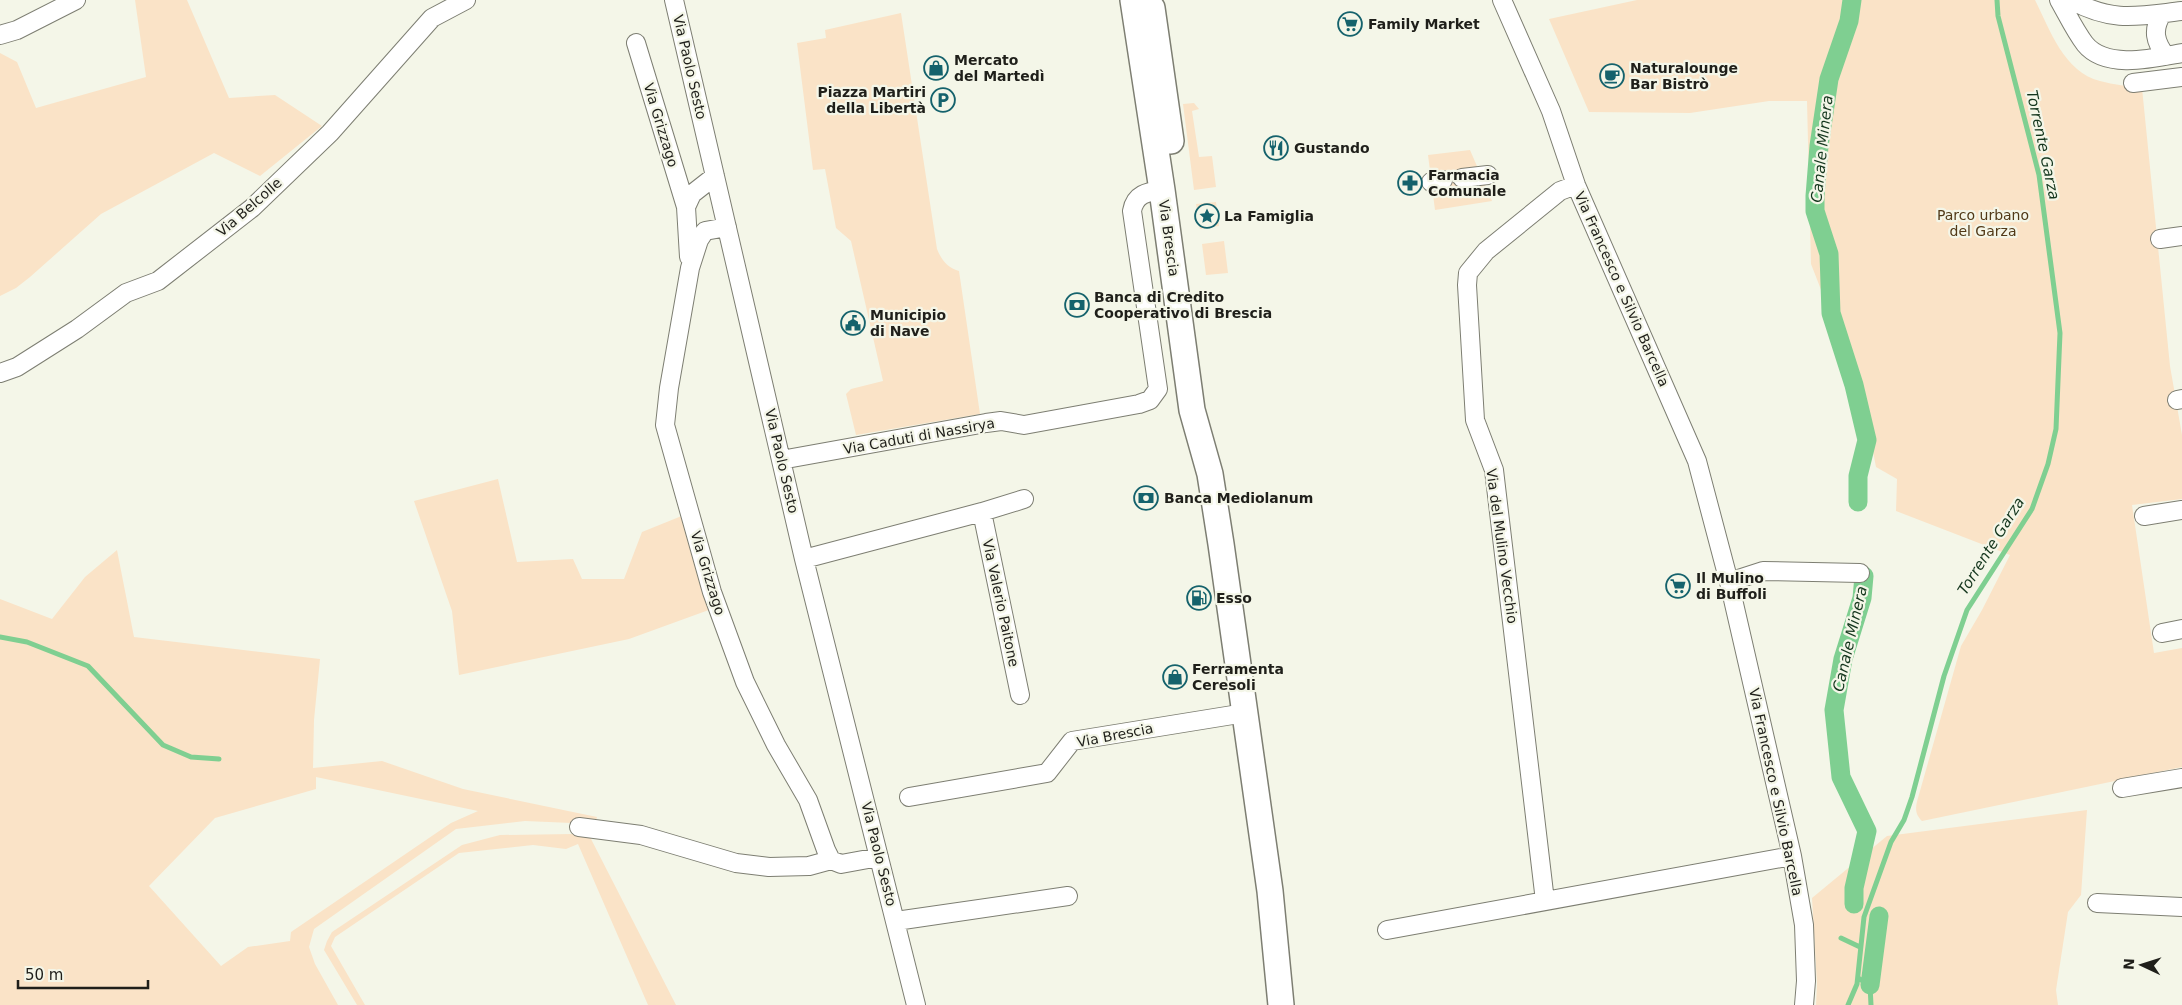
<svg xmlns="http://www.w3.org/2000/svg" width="2182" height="1005" font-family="'DejaVu Sans',sans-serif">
	<rect width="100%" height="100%" fill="#f4f6e8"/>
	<path fill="#fae3c7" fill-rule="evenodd" d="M 135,0 L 187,0 L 229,98 L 275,95 L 322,126 L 260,176 L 214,153 L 101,214 L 30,277 L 16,288 L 0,296 L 0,53 L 17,62 L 36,108 L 146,77 Z
		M 1637,0 L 2035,0 C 2050,30 2064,72 2100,81 C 2114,85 2128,86 2142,88 L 2170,366 L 2182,435 L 2182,499 L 2132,505 L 2154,653 L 2182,648 L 2182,767 L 1922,821 C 1912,812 1917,802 1920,791 L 1961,646 L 1982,610 L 2010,555 L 1896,511 L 1897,479 L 1876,467 L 1862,395 L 1811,264 L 1807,101 L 1769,101 L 1690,113 L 1589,112 L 1549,19 Z
		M 901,13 L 937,249 C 942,261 947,267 959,271 L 980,414 L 856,435 L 846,394 L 851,389 L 883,381 L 851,241 L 836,228 L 825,169 L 813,170 L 797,43 L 826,38 L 825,30 Z
		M 1194,103 L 1199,109 L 1192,111 L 1199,157 L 1212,156 L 1216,187 L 1194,190 L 1183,104 Z
		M 1470,150 L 1492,201 L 1435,210 L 1428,155 Z
		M 1216,202 L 1219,226 L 1200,229 L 1196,204 Z
		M 1224,241 L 1228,273 L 1206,275 L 1202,244 Z
		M 498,479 L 517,562 L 573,559 L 582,579 L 624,579 L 642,532 L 689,513 L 717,607 L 629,639 L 459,675 L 452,611 L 414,501 Z
		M 117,550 L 134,637 L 320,659 L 314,720 L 313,768 L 382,761 L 463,789 L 597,817 L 595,824 L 525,821 L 456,829 L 314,929 L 309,947 L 315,964 L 338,1005 L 0,1005 L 0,599 L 52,619 L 85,577 ZM 316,777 L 478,811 L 451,823 L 291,932 L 290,941 L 248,947 L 221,966 L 149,886 L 215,818 L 316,789 Z
		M 2087,810 L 2081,895 L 2068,912 L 2056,990 L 2058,1005 L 1816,1005 L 1817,984 L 1812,898 L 1887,836 Z
		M 572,834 L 590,837 L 676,1005 L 648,1005 L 578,844 L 566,849 L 533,845 L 459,853 L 335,937 L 331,946 L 365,1005 L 357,1005 L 324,950 L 327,941 L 332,932 L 462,845 L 500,835 Z"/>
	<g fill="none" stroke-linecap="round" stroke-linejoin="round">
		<path stroke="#7fcf91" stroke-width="5" d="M 0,637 L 27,642 L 88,666 L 163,745 L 191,757 L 219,759
			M 1841,938 L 1860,947
			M 1858,978 L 1870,985 L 1871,1005
			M 1848,1005 L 1857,984 L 1864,917 L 1891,842 L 1904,820 L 1912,797 L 1944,676 L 1967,610 L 2032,509 L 2048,464 L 2056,429 L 2060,333 L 2039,175 L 1998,16 L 1997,0"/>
		<path stroke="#7fcf91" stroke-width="19" d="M 1852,0 L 1849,21 L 1829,79 L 1819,146 L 1815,196 L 1815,211 L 1829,254 L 1831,313 L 1854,385 L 1867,440 L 1858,476 L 1858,502
			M 1854,904 L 1854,888 L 1867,831 L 1841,777 L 1834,710 L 1843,659 L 1862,598 L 1864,576
			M 1870,985 L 1879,916"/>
		<g stroke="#7d7e72" stroke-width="20">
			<path id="street" d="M 674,0 L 804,559 L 916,1005
				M 1502,0 L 1551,111 L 1576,185 L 1697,461 L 1729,582 L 1792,856 L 1804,925 L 1806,981 L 1804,1005
				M 2059,0 C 2067,14 2075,31 2085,44 C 2106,70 2154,58 2182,53
				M 2071,0 C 2113,23 2138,16 2182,11
				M 2162,14 C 2152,30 2155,42 2166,56
				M 0,35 L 17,30 L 76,0
				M 636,43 L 686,207
				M 2133,83 L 2182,77
				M 1462,178 L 1488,175
				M 1431,182 L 1443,180
				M 727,227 L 705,231 L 699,240 L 690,268 L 669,388 L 665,425 L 712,592 L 745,682 L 776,745 L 808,800 L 826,850 L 831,860 L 841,864 L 879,857
				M 2160,239 L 2182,236
				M 689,257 L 686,207 L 692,194 L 715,176
				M 0,373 L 17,367 L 77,329 L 126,293 L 158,281 L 252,208 L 330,133 L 432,18 L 466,0
				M 2177,400 L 2182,399
				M 781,460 L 986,423 L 1001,421 L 1024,425 L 1139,404 L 1150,400 L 1158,389 L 1132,211 C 1135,194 1147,192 1162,190
				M 982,512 L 1024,499
				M 2144,516 L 2182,510
				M 804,559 L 982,512 L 1020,695
				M 1729,582 L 1763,571 L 1860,573
				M 2162,633 L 2182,629
				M 2122,788 L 2182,778
				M 909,797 L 1047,773 L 1072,741 L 1245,713
				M 579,827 L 641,835 L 736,863 L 769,867 L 809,866 L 831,860
				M 1545,901 L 1494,470 L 1475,420 L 1467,285 L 1468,273 L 1486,251 L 1560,191 L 1576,185
				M 2097,903 L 2182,907
				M 896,921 L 1068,896
				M 1387,930 L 1792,856"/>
		</g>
		<g stroke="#7d7e72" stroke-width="28">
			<path id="secondary" d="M 1133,0 L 1162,190 L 1192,410 L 1210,474 L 1221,544 L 1270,891 L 1281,1005
				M 1152,8 L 1171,141"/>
		</g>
		<use href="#street" stroke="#fff" stroke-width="18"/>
		<use href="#secondary" stroke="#fff" stroke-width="25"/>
	</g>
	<defs>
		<g id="supermarket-ring" transform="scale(1.25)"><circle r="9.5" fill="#f4f6e8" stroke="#15626c" stroke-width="1.5"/><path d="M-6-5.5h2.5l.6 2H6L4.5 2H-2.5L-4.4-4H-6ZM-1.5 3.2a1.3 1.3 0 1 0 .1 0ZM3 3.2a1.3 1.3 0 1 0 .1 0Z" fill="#15626c"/></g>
		<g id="shop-ring" transform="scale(1.25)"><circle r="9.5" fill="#f4f6e8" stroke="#15626c" stroke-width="1.5"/><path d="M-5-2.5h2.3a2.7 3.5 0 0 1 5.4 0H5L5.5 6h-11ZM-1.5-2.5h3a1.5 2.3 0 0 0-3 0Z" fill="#15626c"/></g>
		<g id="cafe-ring" transform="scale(1.25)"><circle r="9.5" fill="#f4f6e8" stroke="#15626c" stroke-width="1.5"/><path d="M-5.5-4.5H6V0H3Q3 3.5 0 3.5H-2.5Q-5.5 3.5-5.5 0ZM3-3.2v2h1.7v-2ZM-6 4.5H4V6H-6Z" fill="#15626c"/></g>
		<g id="parking-ring" transform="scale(1.25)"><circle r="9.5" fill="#f4f6e8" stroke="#15626c" stroke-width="1.5"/><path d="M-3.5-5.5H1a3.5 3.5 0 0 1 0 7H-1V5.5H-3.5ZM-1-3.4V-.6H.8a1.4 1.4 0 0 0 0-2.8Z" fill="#15626c"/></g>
		<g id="restaurant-ring" transform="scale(1.25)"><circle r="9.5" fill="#f4f6e8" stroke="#15626c" stroke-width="1.5"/><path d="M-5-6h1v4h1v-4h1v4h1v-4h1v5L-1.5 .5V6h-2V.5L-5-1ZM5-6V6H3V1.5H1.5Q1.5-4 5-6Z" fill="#15626c"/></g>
		<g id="pharmacy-ring" transform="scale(1.25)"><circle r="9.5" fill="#f4f6e8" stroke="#15626c" stroke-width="1.5"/><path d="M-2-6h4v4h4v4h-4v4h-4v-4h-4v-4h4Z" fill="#15626c"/></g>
		<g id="sight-ring" transform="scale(1.25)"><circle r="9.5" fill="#f4f6e8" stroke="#15626c" stroke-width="1.5"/><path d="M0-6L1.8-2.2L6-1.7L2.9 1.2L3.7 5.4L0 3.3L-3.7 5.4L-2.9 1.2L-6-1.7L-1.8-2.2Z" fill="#15626c"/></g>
		<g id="bank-ring" transform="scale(1.25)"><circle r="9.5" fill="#f4f6e8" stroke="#15626c" stroke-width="1.5"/><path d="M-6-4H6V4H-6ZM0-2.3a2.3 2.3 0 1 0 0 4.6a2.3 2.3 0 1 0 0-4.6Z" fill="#15626c"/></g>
		<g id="civic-ring" transform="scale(1.25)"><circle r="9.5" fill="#f4f6e8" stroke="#15626c" stroke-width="1.5"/><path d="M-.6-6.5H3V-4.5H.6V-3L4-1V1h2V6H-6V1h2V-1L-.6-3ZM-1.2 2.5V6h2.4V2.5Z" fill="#15626c"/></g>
		<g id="fuel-ring" transform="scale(1.25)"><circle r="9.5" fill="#f4f6e8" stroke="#15626c" stroke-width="1.5"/><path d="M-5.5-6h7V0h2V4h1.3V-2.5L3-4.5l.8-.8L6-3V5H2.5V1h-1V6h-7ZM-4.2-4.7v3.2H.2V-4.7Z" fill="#15626c"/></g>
	</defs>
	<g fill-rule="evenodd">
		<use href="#supermarket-ring" x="1350" y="24"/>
		<use href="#shop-ring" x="936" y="68"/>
		<use href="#cafe-ring" x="1612" y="76"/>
		<use href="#parking-ring" x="943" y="100"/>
		<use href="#restaurant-ring" x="1276" y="148"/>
		<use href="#pharmacy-ring" x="1410" y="183"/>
		<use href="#sight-ring" x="1207" y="216"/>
		<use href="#bank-ring" x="1077" y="305"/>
		<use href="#civic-ring" x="853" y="323"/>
		<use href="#bank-ring" x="1146" y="498"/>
		<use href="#supermarket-ring" x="1678" y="586"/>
		<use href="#fuel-ring" x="1199" y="598"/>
		<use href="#shop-ring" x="1175" y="677"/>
	</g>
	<g text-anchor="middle" stroke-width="4.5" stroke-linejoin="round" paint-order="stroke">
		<g font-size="14" font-weight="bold" fill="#1f1f1a" stroke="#f4f6e8" text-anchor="start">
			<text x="1368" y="29">Family Market</text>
			<text x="954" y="65">Mercato<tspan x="954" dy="16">del Martedì</tspan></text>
			<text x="1630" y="73">Naturalounge<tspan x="1630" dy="16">Bar Bistrò</tspan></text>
			<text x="926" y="97" text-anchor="end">Piazza Martiri<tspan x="926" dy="16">della Libertà</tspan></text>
			<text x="1294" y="153">Gustando</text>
			<text x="1428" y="180">Farmacia<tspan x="1428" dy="16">Comunale</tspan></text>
			<text x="1224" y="221">La Famiglia</text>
			<text x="1094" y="302">Banca di Credito<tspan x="1094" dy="16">Cooperativo di Brescia</tspan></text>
			<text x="870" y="320">Municipio<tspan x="870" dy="16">di Nave</tspan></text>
			<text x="1164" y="503">Banca Mediolanum</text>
			<text x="1696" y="583">Il Mulino<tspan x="1696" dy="16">di Buffoli</tspan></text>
			<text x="1216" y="603">Esso</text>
			<text x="1192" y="674">Ferramenta<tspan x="1192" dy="16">Ceresoli</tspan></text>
		</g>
		<g font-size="14" fill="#1f1f1a" stroke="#f4f6e8">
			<text transform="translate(690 67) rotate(77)" y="5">Via Paolo Sesto</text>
			<text transform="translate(661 125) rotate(73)" y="5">Via Grizzago</text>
			<text transform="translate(249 207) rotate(-41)" y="5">Via Belcolle</text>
			<text transform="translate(1169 238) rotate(82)" y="5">Via Brescia</text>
			<text transform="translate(1622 289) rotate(66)" y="5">Via Francesco e Silvio Barcella</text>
			<text transform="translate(919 436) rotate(-10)" y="5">Via Caduti di Nassirya</text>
			<text transform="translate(782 461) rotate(77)" y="5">Via Paolo Sesto</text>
			<text transform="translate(1502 546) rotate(82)" y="5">Via del Mulino Vecchio</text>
			<text transform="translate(708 573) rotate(73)" y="5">Via Grizzago</text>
			<text transform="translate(1001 603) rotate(78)" y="5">Via Valerio Paitone</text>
			<text transform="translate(1115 735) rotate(-11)" y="5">Via Brescia</text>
			<text transform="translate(1776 792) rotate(78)" y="5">Via Francesco e Silvio Barcella</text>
			<text transform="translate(879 854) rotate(76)" y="5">Via Paolo Sesto</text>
		</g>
		<g font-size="14" fill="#513917" stroke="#f4f6e8">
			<text x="1983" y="220">Parco urbano<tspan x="1983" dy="16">del Garza</tspan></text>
		</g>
		<g font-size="15" font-style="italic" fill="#14361d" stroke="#f4f6e8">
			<text transform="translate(2043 145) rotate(78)" y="5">Torrente Garza</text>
			<text transform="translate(1822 149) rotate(-84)" y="5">Canale Minera</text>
			<text transform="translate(1991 546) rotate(-58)" y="5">Torrente Garza</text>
			<text transform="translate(1850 639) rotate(-77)" y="5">Canale Minera</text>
		</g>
	</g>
	<g transform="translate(2142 965) rotate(274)" stroke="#f4f6e8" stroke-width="4" paint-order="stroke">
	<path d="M0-4L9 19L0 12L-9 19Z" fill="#1f1f1a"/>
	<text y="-8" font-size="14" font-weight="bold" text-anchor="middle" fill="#1f1f1a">N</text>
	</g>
	<path d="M18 980v8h130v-8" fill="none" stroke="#1f1f1a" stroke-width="2.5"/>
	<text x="25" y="980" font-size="15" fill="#1f1f1a" stroke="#f4f6e8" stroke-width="4" paint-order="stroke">50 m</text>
</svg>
